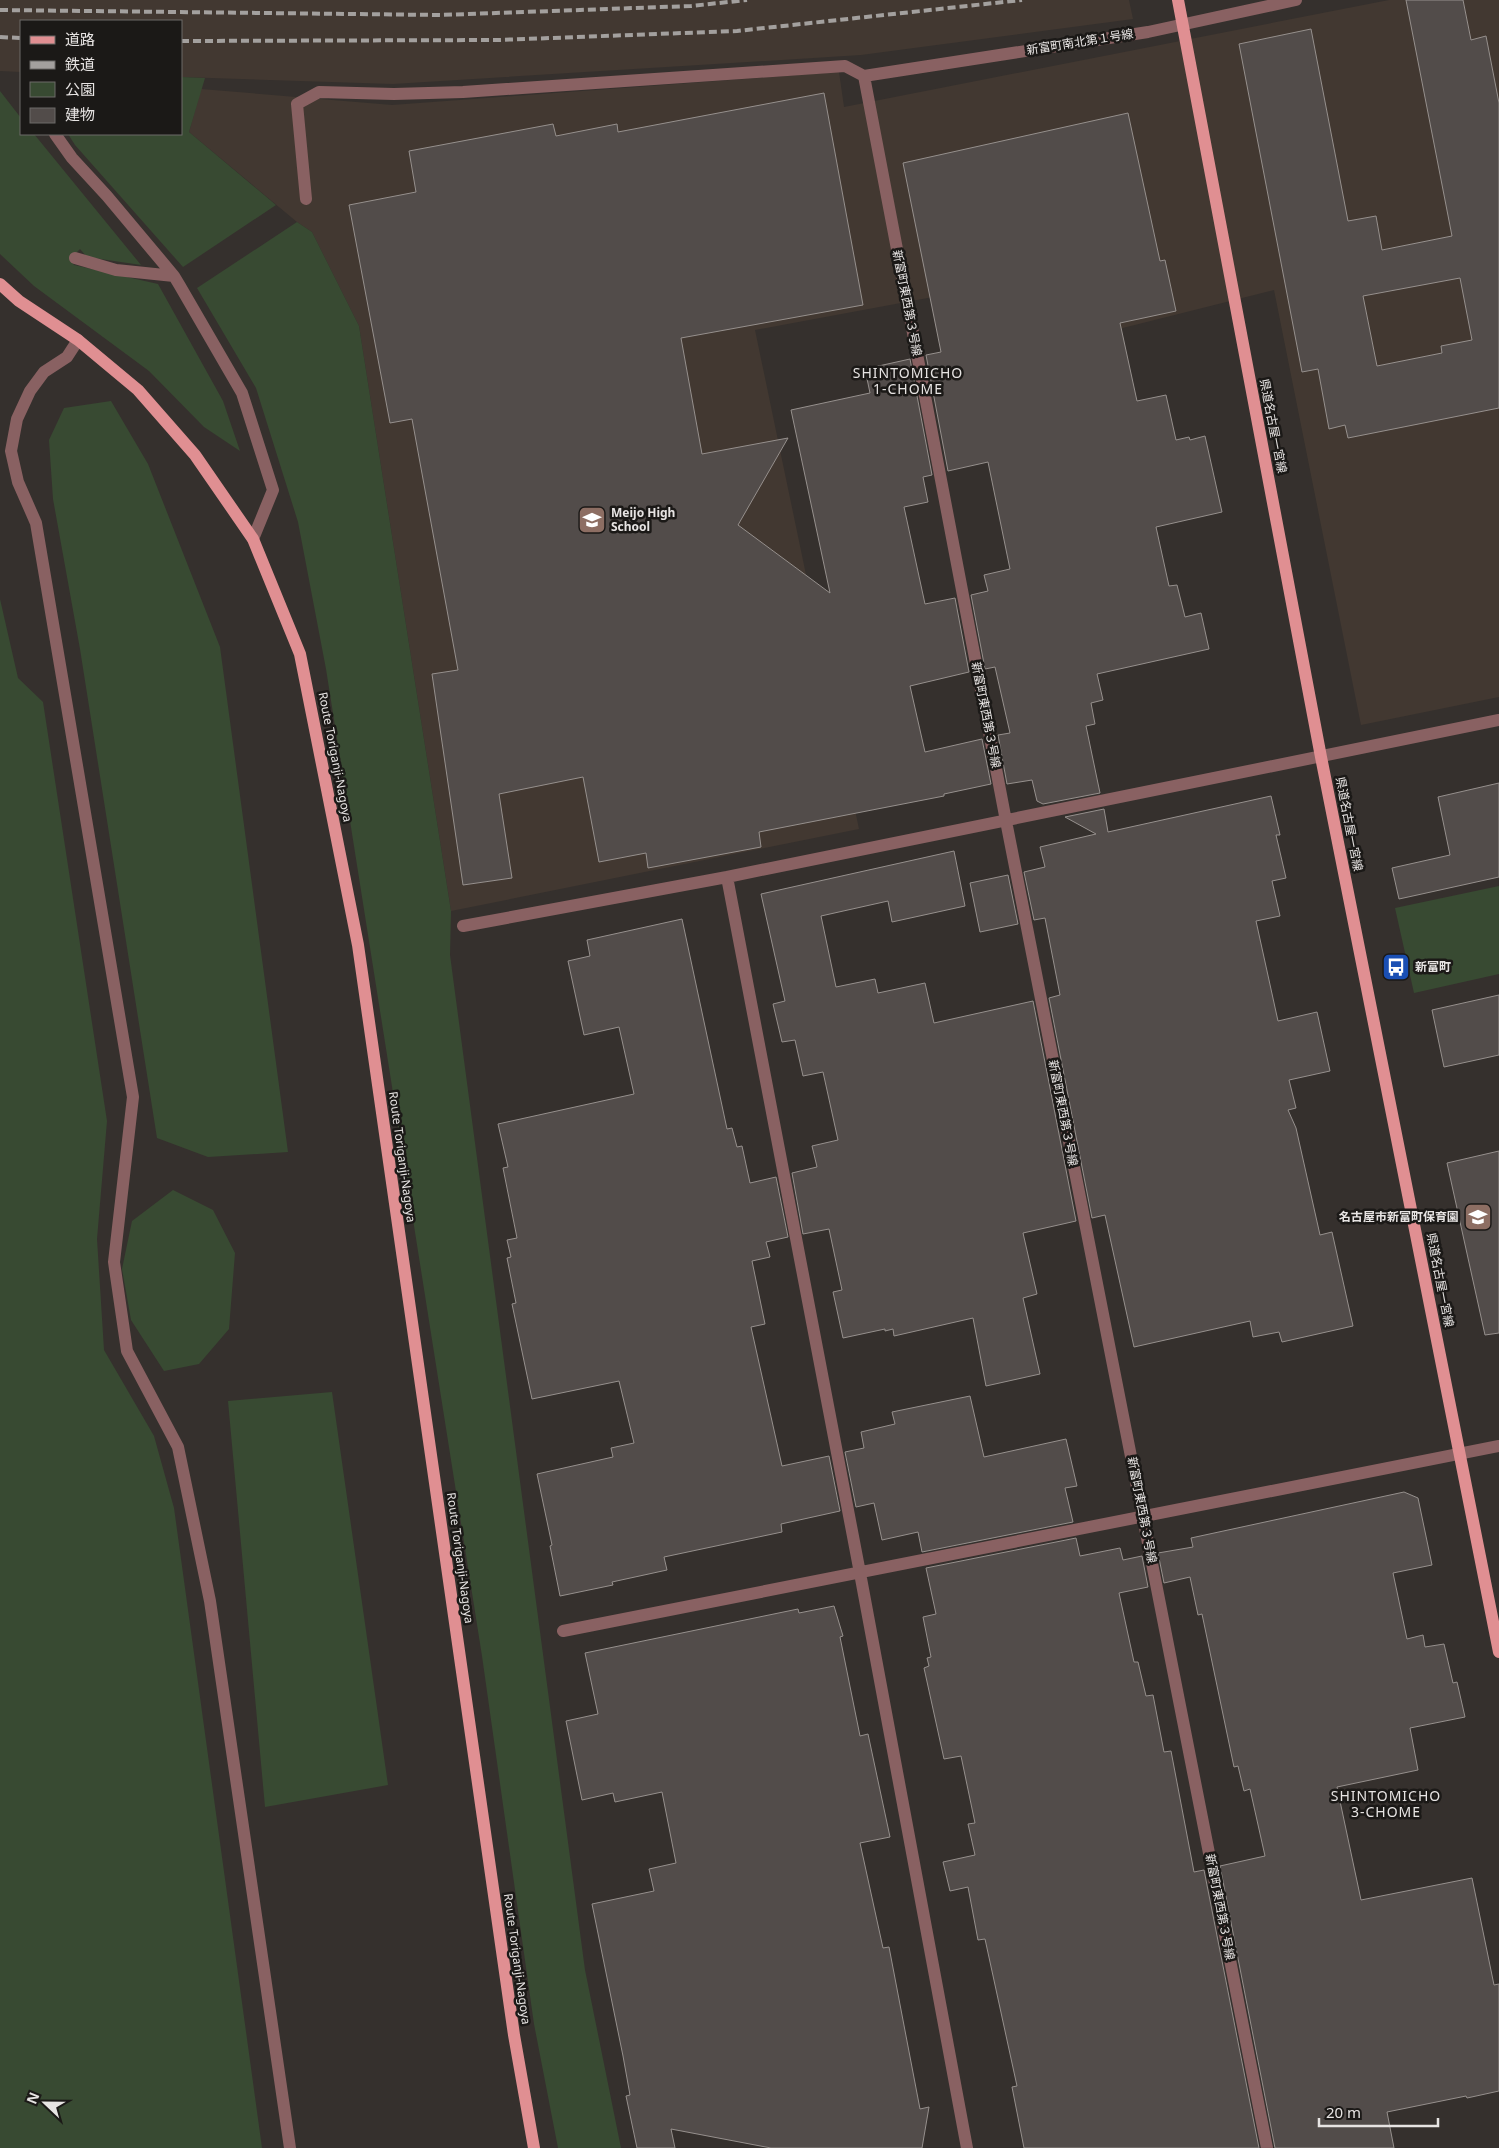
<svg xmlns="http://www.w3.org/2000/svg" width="1499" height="2148" font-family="'Noto Sans','Noto Sans JP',sans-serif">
	<rect width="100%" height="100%" fill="#35302d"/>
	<path fill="#423831" d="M 0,0 L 1129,0 L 1133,19 L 861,55 L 393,84 L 181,77 L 181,21 L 21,21 L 21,72 L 0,71 Z
		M 1389,0 L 1499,0 L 1499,697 L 1361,725 L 1274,290 L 1063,343 L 1047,276 L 755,330 L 859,829 L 451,911 L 359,326 L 312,232 L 297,222 L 189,132 L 201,89 L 392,105 L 839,72 L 844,107 Z"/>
	<path fill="#384a32" d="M 181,77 L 205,78 L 189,132 L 276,205 L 183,267 L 75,145 L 68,134 L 181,134 Z
		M 0,91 L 21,118 L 21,134 L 34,134 L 141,265 L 87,257 L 80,249 L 70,259 L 74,265 L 158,284 L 223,401 L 240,451 L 204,427 L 149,371 L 34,286 L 0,254 Z
		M 297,222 L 312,232 L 359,326 L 451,911 L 450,955 L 585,1970 L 621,2148 L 558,2148 L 534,2024 L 482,1656 L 326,669 L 298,522 L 256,388 L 197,288 Z
		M 111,401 L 148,464 L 220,647 L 288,1152 L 208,1157 L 157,1138 L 80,649 L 53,499 L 49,440 L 64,408 Z
		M 0,599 L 18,678 L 43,702 L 107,1121 L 97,1239 L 104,1350 L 154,1436 L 174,1508 L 262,2148 L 0,2148 Z
		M 1499,886 L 1499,974 L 1414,993 L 1395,908 Z
		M 173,1190 L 213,1210 L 235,1253 L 229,1329 L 199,1364 L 164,1371 L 131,1320 L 122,1269 L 132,1221 Z
		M 332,1392 L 388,1785 L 265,1807 L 228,1401 Z"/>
	<path fill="#524c4a" stroke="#96908d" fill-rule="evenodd" d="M 1406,0 L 1463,0 L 1471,40 L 1486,36 L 1499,103 L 1499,408 L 1348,438 L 1345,425 L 1329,429 L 1318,369 L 1302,372 L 1239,44 L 1311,29 L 1348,221 L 1376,216 L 1382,250 L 1452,236 ZM 1460,278 L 1472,340 L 1441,346 L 1442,353 L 1377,366 L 1363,296 Z
		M 824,93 L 863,305 L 681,338 L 702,454 L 788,438 L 738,525 L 830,593 L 791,410 L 870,393 L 865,369 L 910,359 L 932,475 L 923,477 L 928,502 L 904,507 L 925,604 L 955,598 L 969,672 L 910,686 L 925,752 L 982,739 L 991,784 L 944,794 L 944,796 L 759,832 L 761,847 L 648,868 L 646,853 L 599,862 L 583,777 L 499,794 L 512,878 L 463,885 L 432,674 L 458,670 L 412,419 L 390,423 L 349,205 L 416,192 L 409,151 L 553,124 L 556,136 L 617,124 L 618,132 Z
		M 1128,113 L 1160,261 L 1165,260 L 1176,311 L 1120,323 L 1137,401 L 1166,395 L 1176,440 L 1189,437 L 1190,440 L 1205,436 L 1222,512 L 1156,527 L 1169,586 L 1177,585 L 1185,617 L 1201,613 L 1209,649 L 1097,674 L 1103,700 L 1091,703 L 1095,724 L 1086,726 L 1100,793 L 1043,804 L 1037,801 L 1032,780 L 1007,784 L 998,735 L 1010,733 L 995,667 L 985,669 L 971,595 L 988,591 L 984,575 L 1010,569 L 988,462 L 948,471 L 926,355 L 941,352 L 903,163 Z
		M 1499,783 L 1499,877 L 1399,899 L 1392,868 L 1450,855 L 1438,797 Z
		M 1271,796 L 1280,835 L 1276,835 L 1286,878 L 1272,881 L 1280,916 L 1256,921 L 1278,1021 L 1317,1012 L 1330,1071 L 1289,1080 L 1296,1108 L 1288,1110 L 1296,1128 L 1320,1235 L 1332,1232 L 1353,1326 L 1282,1342 L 1279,1332 L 1253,1337 L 1250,1321 L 1134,1347 L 1105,1215 L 1092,1218 L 1049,998 L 1060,995 L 1045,918 L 1034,920 L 1024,872 L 1045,867 L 1040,847 L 1096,834 L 1065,817 L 1104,809 L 1108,832 Z
		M 954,851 L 965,906 L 892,922 L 888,901 L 821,916 L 836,987 L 875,979 L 878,993 L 925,983 L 934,1023 L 1033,1001 L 1076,1221 L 1023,1233 L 1037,1294 L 1023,1298 L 1040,1374 L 986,1386 L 973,1318 L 894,1336 L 893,1329 L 885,1331 L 885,1329 L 843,1338 L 833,1292 L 842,1290 L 829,1229 L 803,1234 L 792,1173 L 817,1167 L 812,1146 L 838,1140 L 823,1072 L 803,1076 L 795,1040 L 782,1042 L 773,1004 L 785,1001 L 761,894 Z
		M 1008,875 L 1018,924 L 980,932 L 970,883 Z
		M 682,919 L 727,1129 L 732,1128 L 737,1147 L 742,1146 L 750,1183 L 776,1177 L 788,1237 L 766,1242 L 770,1257 L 752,1261 L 765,1324 L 751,1327 L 782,1466 L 829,1456 L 840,1511 L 781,1524 L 782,1532 L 664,1557 L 667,1570 L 612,1582 L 613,1585 L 560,1596 L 550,1546 L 552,1545 L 537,1474 L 613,1457 L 611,1448 L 634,1443 L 619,1381 L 532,1399 L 512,1304 L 516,1303 L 507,1258 L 511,1257 L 507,1240 L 517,1238 L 503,1168 L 508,1167 L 498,1124 L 634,1094 L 619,1027 L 584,1035 L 568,961 L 590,956 L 587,940 Z
		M 1499,995 L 1499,1055 L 1444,1067 L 1432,1010 Z
		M 1499,1151 L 1499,1333 L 1485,1335 L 1447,1163 Z
		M 970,1396 L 984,1457 L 1066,1439 L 1077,1486 L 1065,1488 L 1073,1522 L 922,1552 L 918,1532 L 882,1540 L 874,1503 L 856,1507 L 845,1452 L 864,1448 L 861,1432 L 895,1424 L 892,1412 Z
		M 1404,1492 L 1418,1498 L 1432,1565 L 1393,1573 L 1407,1639 L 1423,1635 L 1425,1647 L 1444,1644 L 1453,1683 L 1457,1682 L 1465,1717 L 1410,1728 L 1418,1770 L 1337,1787 L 1361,1900 L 1472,1878 L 1494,1985 L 1499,1984 L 1499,2091 L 1467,2098 L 1466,2096 L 1387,2112 L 1394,2148 L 1275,2148 L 1220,1866 L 1265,1856 L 1250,1789 L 1244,1791 L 1238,1766 L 1234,1767 L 1202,1614 L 1198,1615 L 1190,1577 L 1164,1583 L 1158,1553 L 1193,1547 L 1191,1538 Z
		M 1076,1538 L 1080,1556 L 1120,1548 L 1123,1560 L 1142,1556 L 1148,1587 L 1119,1593 L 1134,1662 L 1138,1662 L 1146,1696 L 1153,1695 L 1164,1752 L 1171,1751 L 1194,1872 L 1204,1870 L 1259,2148 L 1024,2148 L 1012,2087 L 1017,2086 L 985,1939 L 978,1940 L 968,1887 L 950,1891 L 943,1862 L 975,1855 L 968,1824 L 975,1823 L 961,1756 L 944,1759 L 924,1668 L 929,1666 L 927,1658 L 931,1657 L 923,1617 L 936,1614 L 926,1568 Z
		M 834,1606 L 843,1636 L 840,1637 L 860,1736 L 868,1734 L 890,1837 L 860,1843 L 883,1948 L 889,1947 L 920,2109 L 929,2107 L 922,2148 L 771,2148 L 671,2129 L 675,2148 L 637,2148 L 626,2096 L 630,2095 L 623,2056 L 592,1904 L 654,1891 L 649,1869 L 676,1863 L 662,1792 L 615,1802 L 613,1793 L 582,1800 L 566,1721 L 598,1714 L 585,1653 L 798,1609 L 799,1613 Z"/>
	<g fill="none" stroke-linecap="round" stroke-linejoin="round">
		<path stroke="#896162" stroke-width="12" d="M 864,76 L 1006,821 L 1267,2148
			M 864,76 L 1148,32 L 1296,0
			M 55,134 L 72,158 L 107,196 L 174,276
			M 306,199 L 297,104 L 319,92 L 394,94 L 463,92 L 845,66 L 864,76
			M 75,258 L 116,270 L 174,276 L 180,286 L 242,393 L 273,490 L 253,539
			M 78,340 L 67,357 L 44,372 L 30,391 L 17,419 L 11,451 L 18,482 L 36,523 L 133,1097 L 114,1262 L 127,1351 L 178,1447 L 210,1601 L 290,2148
			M 727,877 L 860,1573 L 967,2148
			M 463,926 L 727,877 L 1499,720
			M 563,1631 L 1499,1446"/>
		<path stroke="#e08f92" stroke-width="12" d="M 1178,0 L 1321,757 L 1499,1652
			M 0,284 L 19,301 L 78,340 L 138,390 L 195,455 L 253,539 L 300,654 L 358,945 L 514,2035 L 534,2148"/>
		<path stroke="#a3a09e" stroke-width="4" stroke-dasharray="8 4" stroke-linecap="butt" d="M 0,10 L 440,15 L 691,6 L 747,0
			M 0,37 L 21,38
			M 181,41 L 498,40 L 737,31 L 1022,0"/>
	</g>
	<defs>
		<g id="school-square" transform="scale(1.4375)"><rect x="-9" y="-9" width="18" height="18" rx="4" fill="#8d6e63" stroke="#1b1917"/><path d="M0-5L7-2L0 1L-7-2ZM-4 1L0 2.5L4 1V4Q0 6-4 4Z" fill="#fff"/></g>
		<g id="bus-square" transform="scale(1.4375)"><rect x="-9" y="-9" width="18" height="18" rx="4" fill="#1a4fb4" stroke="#1b1917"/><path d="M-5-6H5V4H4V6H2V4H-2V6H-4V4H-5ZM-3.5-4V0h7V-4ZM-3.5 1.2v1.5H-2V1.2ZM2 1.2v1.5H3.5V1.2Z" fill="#fff"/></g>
	</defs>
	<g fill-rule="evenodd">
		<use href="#school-square" x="592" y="520"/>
		<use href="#bus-square" x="1396" y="967"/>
		<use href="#school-square" x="1478" y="1217"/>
	</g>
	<g text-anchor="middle" stroke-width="5" stroke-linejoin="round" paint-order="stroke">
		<g font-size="12" fill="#e7e4e3" stroke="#1b1917">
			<text transform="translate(1080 42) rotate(-9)" y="4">新富町南北第１号線</text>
			<text transform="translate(907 303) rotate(79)" y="4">新富町東西第３号線</text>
			<text transform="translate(1273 426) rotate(79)" y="4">県道名古屋一宮線</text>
			<text transform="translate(986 715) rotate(79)" y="4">新富町東西第３号線</text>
			<text transform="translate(335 757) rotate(79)" y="4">Route Toriganji-Nagoya</text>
			<text transform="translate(1349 824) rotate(79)" y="4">県道名古屋一宮線</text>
			<text transform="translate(1063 1113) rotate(79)" y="4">新富町東西第３号線</text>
			<text transform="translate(402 1157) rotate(82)" y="4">Route Toriganji-Nagoya</text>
			<text transform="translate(1440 1280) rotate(79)" y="4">県道名古屋一宮線</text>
			<text transform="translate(1142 1510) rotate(79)" y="4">新富町東西第３号線</text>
			<text transform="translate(460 1558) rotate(82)" y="4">Route Toriganji-Nagoya</text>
			<text transform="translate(1220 1907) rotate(79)" y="4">新富町東西第３号線</text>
			<text transform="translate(517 1959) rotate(82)" y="4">Route Toriganji-Nagoya</text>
		</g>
		<g font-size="12" font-weight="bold" fill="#e7e4e3" stroke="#1b1917" text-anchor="start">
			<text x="611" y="517">Meijo High<tspan x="611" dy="14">School</tspan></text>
			<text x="1415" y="971">新富町</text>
			<text x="1459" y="1221" text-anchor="end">名古屋市新富町保育園</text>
		</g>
		<g font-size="14" letter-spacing="1" fill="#e7e4e3" stroke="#1b1917">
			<text x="908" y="378">SHINTOMICHO<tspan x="908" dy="16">1-CHOME</tspan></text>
			<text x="1386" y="1801">SHINTOMICHO<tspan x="1386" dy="16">3-CHOME</tspan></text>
		</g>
	</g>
	<rect x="20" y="20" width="162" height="115" fill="#1b1917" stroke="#6d6a69"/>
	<rect x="30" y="36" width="25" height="8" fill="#e08f92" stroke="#6d6a69"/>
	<text x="65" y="45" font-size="15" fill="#e7e4e3">道路</text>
	<rect x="30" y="61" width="25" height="8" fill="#a3a09e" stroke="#6d6a69"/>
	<text x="65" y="70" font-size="15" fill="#e7e4e3">鉄道</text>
	<rect x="30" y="82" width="25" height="15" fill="#384a32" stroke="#6d6a69"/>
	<text x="65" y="95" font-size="15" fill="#e7e4e3">公園</text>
	<rect x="30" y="108" width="25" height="15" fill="#524c4a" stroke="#6d6a69"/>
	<text x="65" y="120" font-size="15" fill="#e7e4e3">建物</text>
	<g transform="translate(45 2103) rotate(292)" stroke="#1b1917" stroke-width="4" paint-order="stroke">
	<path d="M0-4L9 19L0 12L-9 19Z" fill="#e7e4e3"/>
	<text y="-8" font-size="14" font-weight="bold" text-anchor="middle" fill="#e7e4e3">N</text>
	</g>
	<path d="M1319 2118v8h119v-8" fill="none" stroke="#e7e4e3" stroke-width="2.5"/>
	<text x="1326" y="2118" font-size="15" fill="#e7e4e3" stroke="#1b1917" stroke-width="4" paint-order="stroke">20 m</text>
</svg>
